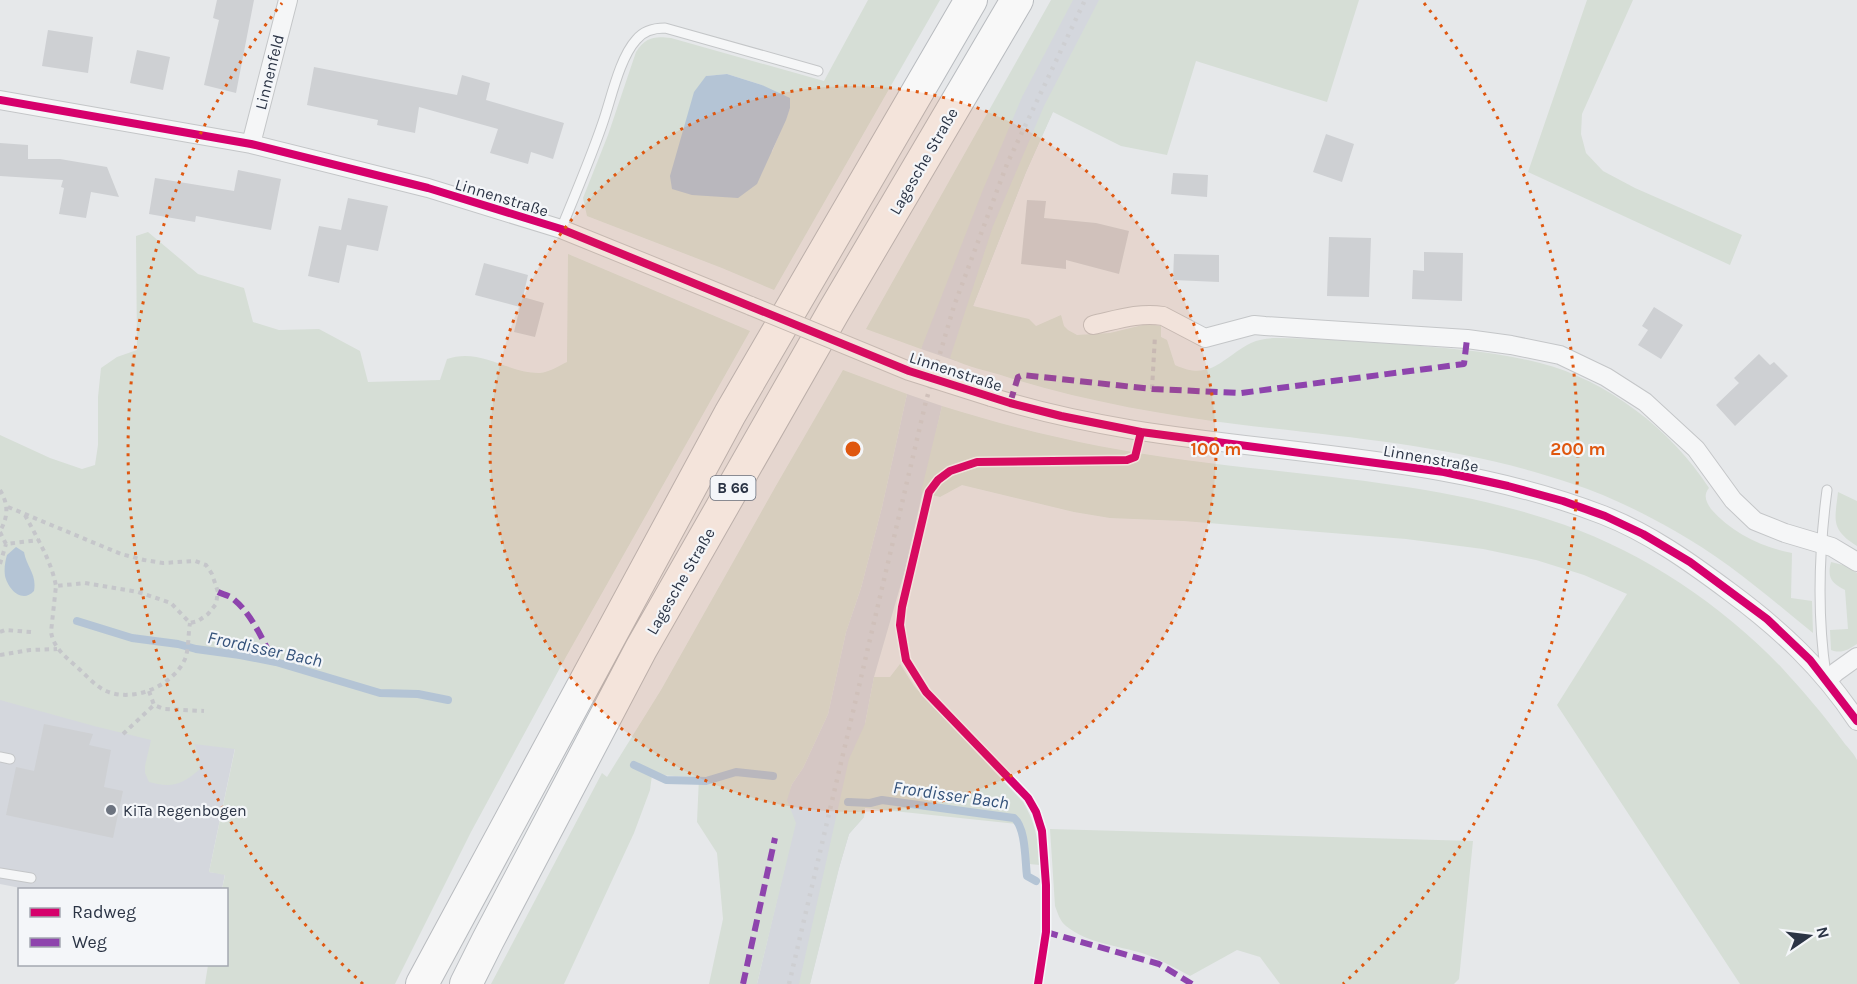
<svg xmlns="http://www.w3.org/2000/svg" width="1857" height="984" font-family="Karla,sans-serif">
	<rect width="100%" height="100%" fill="#e6e8ea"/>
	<path fill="#d4d7dd" d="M 1058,0 L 1107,0 L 1063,89 L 1026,172 L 973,306 L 956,361 L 921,349 L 937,284 Z
		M 907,394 L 942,406 L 905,570 L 874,677 L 865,724 L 864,817 L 849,834 L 839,868 L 810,984 L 757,984 L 795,823 L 786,800 L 792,784 L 803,768 L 828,714 L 846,632 L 861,588 L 882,507 Z
		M 0,690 L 235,748 L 209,872 L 225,874 L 222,889 L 31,890 L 0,884 Z"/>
	<path fill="#d6ded6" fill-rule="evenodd" d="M 868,0 L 940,0 L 774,290 L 722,268 L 587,216 L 583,198 L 608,135 L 636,52 C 646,37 654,36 671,38 L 824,81 ZM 727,74 L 762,85 L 790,108 L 772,152 L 706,76 Z
		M 1051,0 L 1073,0 L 1022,97 L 982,192 L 921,349 L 866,329 Z
		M 1099,0 L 1359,0 L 1327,102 L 1196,61 L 1167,155 L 1121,146 L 1053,112 L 1026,172 L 973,306 L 1029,319 L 1036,326 L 1061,315 L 1064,326 L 1068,330 L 1077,335 L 1110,333 L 1147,324 L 1161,326 L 1161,337 L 1167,340 L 1175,365 C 1211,382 1223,357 1251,343 C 1259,339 1269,338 1278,338 C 1318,338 1357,342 1396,344 C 1444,348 1493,351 1540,363 C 1607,380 1672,430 1709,488 C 1703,495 1706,502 1711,509 C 1732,533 1761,547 1792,553 L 1791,598 L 1812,601 L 1813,633 C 1769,597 1725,559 1675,531 C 1642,512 1607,495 1570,483 C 1465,447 1353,438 1243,425 C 1163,415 1084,401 1007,377 C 989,371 967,367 950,358 L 993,226 L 1044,106 Z
		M 1587,0 L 1633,0 L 1582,114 L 1581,134 L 1586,153 L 1603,171 L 1635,188 L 1742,235 L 1730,265 L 1528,172 Z
		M 148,232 L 198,274 L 244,288 L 253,322 L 279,330 L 319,329 L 360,351 L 368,382 L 440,380 L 447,359 C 480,347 509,374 540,373 C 549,372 559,366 567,362 L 568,254 L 750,331 L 567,655 L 471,832 L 395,984 L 205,984 L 208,965 L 226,964 L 226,890 L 222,889 L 225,875 L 209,872 L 235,749 L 194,744 L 200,757 L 199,770 C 181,785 172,788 149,782 L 145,773 L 145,766 L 151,740 L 94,726 L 0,700 L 0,435 L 50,458 L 82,469 L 95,465 L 98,445 L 98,397 L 101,368 L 117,357 L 137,350 L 136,236 Z
		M 843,370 L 907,394 L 882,507 L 861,588 L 846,632 L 828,714 L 803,768 L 792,784 L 787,800 L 796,823 L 757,984 L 709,984 L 723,919 L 717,853 L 697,822 L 699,777 L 652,775 L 650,790 L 634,833 L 564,984 L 491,984 L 602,773 L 607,777 L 661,690 L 777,484 Z
		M 942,406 C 1021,431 1103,449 1185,460 C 1312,477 1443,482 1565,525 C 1646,554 1723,606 1782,668 C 1803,691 1823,714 1842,740 C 1846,746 1854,753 1857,760 C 1857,768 1857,799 1857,810 C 1857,868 1857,926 1857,984 L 1740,984 L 1557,705 L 1627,594 L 1584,575 L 1536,560 L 1483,549 L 1406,539 L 1184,521 L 1110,518 L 1074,512 L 962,485 L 940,497 L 921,492 Z
		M 1838,492 L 1857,501 L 1857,546 C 1830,529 1835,520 1838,492 Z
		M 1831,562 L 1847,566 L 1857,573 L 1857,644 C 1848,650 1841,654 1831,650 L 1830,630 L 1848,629 L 1845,590 C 1831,583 1827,577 1831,562 Z
		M 900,664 L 914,686 L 1023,802 C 1036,824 1038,840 1040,865 L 1029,864 C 1024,851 1027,835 1017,824 L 865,808 L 864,817 L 849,834 L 839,868 L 810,984 L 799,984 L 849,759 L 865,724 L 874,677 L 890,677 Z
		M 1050,829 L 1473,841 L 1459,979 L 1454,984 L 1280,984 L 1260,957 L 1237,950 L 1190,976 C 1174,967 1159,959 1142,953 C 1118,946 1087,943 1066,926 C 1060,921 1058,914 1055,906 Z"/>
	<path fill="#b4c4d5" d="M 727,74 L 762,85 L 790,98 L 790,108 L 786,120 L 757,184 L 738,198 L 692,195 L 672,189 L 670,176 L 694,92 L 706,76 Z
		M 16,547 L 24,552 C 27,568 37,574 34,591 C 22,604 8,589 5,576 C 4,569 5,562 7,555 Z"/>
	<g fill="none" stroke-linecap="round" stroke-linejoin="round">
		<path stroke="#b4c4d5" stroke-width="8" d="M 77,621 L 132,638 L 178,644 L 196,649 L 240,655 L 276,662 L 380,693 L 418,694 L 448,700
			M 634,765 L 666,780 L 706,781 L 736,772 L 773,776
			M 848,802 L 870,803 L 882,800 L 1014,818 C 1026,828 1025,861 1027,876 L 1036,881"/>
	</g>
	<path fill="#ced0d3" d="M 217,0 L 254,0 L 236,93 L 204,85 L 219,20 L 213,18 Z
		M 48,30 L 93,37 L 88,73 L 42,66 Z
		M 137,50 L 170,57 L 163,90 L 130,83 Z
		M 314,67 L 457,95 L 462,75 L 490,83 L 486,100 L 564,123 L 553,159 L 531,152 L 528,164 L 490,153 L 498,129 L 419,107 L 415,133 L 377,125 L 378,120 L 307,105 Z
		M 1326,134 L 1354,144 L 1342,182 L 1313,172 Z
		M 0,143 L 28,145 L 28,159 L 60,159 L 107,167 L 119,197 L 91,192 L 86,218 L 59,214 L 64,188 L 61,187 L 63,180 L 0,176 Z
		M 238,170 L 281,179 L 271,230 L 196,216 L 195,222 L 149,214 L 155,178 L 234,191 Z
		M 1173,173 L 1208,175 L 1207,197 L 1171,194 Z
		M 348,198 L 388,206 L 378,251 L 347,245 L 339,283 L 308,276 L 319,226 L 341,230 Z
		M 1027,200 L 1046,201 L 1044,218 L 1096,223 L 1129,231 L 1119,274 L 1066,260 L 1066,269 L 1021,264 Z
		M 1329,237 L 1371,238 L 1369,297 L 1327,296 Z
		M 1424,252 L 1463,253 L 1462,301 L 1412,299 L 1413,270 L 1424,271 Z
		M 1174,254 L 1219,255 L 1219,282 L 1173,280 Z
		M 484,263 L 528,275 L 523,297 L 544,303 L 535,337 L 514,332 L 520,307 L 475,295 Z
		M 1654,307 L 1683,325 L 1661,359 L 1638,345 L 1648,330 L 1642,326 Z
		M 1759,354 L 1770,365 L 1774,362 L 1788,376 L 1735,426 L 1716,405 L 1739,383 L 1734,378 Z
		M 44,724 L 93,734 L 89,745 L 111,750 L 104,787 L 123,791 L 113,838 L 6,815 L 16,767 L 34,771 Z"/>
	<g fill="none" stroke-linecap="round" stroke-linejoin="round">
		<g stroke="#c4c6c8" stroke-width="11">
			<path id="service" d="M 561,229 C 575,195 590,160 602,125 C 611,100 619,59 636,40 C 643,31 654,28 665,28 L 818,71
				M 1826,675 C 1817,615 1819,551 1827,490
				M 0,757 L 10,759
				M 0,873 L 31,878"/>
		</g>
		<g stroke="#c4c6c8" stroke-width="20">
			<path id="minor" d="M 0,100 L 251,144 L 428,188 L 561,229 L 751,306
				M 251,144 L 288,0
				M 1093,325 C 1116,320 1139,312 1163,316 L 1205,338 L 1254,325 L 1265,326 L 1467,339 L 1511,345 L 1560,355 L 1606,377 L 1645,402 L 1696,449 L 1733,500 L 1755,521 L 1785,533 L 1832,547 L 1857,562
				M 991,397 C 1190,460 1407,439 1603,515 C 1649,533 1690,562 1730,592 C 1780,629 1822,668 1857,721
				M 1827,681 L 1836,672 L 1857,657"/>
		</g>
		<g stroke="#b8bbbf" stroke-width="34">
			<path id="trunk" d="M 422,984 L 730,414 L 971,0
				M 466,984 L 488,940 L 641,649 L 834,311 L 1017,0"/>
		</g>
		<path stroke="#c5c6ca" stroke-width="4" stroke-dasharray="4.5 4.5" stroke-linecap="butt" d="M 1152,389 L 1155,336
			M 0,490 C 9,505 8,517 0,531
			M 8,507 L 121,554 L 144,560 L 163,563 L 195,561 L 206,565 L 212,574 L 218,592 L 216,604 L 208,614 L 198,621 L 190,623 L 171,603 L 138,592 L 85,583 L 56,586 L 51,632 C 54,649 66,657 78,668 C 87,676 95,686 106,691 C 133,703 173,686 185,659 C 189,649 188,634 190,623
			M 25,515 C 37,538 51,560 56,586
			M 0,532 L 6,544 L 38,540
			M 0,564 L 6,544
			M 0,632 L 5,630 L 31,632
			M 0,655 L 30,650 L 57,649
			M 149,691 L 154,705 L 164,709 L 204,711
			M 123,734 L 154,705"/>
		<use href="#service" stroke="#f5f6f7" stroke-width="9"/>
		<use href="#minor" stroke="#f5f6f7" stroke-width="18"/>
		<use href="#trunk" stroke="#f8f8f8" stroke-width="32"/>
		<path stroke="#cecfd2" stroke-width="4.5" stroke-dasharray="3 6" stroke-linecap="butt" d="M 789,984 L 926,401 L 954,306 L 1007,164 L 1085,0"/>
		<g stroke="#c4c6c8" stroke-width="20" stroke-linecap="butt">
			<path id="minor-bridge" d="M 751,306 L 909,371 L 991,397"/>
		</g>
		<use href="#minor-bridge" stroke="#f5f6f7" stroke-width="18"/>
		<path stroke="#8e44ad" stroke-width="6" stroke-dasharray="12 6" stroke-linecap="butt" d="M 1010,403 L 1018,377 L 1023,375 L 1152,389 L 1241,393 L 1464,364 L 1467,339
			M 218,592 C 222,594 228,595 232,598 C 248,610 259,632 268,650
			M 1046,932 L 1159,964 L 1192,984
			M 743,984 L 775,838"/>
		<g stroke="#f4f6f9" stroke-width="11">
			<path id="cycleway" d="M 0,100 L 251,144 L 428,188 L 561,229 L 909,371 L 1010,403 L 1061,416 L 1141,432 L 1444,472 L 1508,486 L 1563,501 L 1605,516 L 1643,534 L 1690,562 L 1767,619 L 1810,660 L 1857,721
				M 1038,984 L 1046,932 L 1046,885 L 1042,831 L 1036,812 L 1028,798 L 926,692 L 906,660 L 900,625 L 902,607 L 929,492 L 938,480 L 950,471 L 977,462 L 1127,460 L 1135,457 L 1141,432"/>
		</g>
		<use href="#cycleway" stroke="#d6006c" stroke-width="8"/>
	</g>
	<circle cx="853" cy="449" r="363" fill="#df570f" fill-opacity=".12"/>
	<g fill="none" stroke="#df570f" stroke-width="3" stroke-dasharray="3 6">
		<circle cx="853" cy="449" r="363"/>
		<path d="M363 984A725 725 0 0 1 282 3M1424 3A725 725 0 0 1 1343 984"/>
	</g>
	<circle fill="#6c737f" stroke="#f4f6f9" stroke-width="2" cx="111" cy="810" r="6"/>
	<g text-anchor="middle" stroke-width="4.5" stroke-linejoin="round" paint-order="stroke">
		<rect fill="#f4f6f9" stroke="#676e7b" stroke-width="1.5" x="710.5" y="476" width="45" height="24" rx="4.5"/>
		<g font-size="15" font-weight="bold" fill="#2b3445">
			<text x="733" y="493">B 66</text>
		</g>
		<g font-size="16" fill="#2b3445" stroke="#f4f6f9">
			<text transform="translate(269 72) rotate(-76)" y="6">Linnenfeld</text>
			<text transform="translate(923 161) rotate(-60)" y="6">Lagesche Straße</text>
			<text transform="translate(502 197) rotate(17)" y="6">Linnenstraße</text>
			<text transform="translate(956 371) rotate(18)" y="6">Linnenstraße</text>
			<text transform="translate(1431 458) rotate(10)" y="6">Linnenstraße</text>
			<text transform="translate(680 581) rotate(-60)" y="6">Lagesche Straße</text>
		</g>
		<g font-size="16" fill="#2b3445" stroke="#f4f6f9" text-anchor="start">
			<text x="123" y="816">KiTa Regenbogen</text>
		</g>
		<g font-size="18" font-style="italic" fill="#34527a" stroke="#f4f6f9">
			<text transform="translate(265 649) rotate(12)" y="6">Frordisser Bach</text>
			<text transform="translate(951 795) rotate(8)" y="6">Frordisser Bach</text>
		</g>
	</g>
	<circle cx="853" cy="449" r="9" fill="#df570f" stroke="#f4f6f9" stroke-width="3"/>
	<g font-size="18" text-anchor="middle" font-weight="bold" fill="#df570f" stroke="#f4f6f9" stroke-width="4.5" stroke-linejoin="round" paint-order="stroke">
		<text x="1216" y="455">100 m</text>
		<text x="1578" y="455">200 m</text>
	</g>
	<rect x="18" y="888" width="210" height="78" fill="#f4f6f9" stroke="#a4a8b1" stroke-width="1.5"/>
	<rect x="30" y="908" width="30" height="9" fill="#d6006c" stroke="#a4a8b1" stroke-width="1.5"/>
	<text x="72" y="918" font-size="18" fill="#2b3445">Radweg</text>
	<rect x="30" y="938" width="30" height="9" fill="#8e44ad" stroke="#a4a8b1" stroke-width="1.5"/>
	<text x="72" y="948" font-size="18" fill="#2b3445">Weg</text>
	<g transform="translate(1809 936) rotate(76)" stroke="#f4f6f9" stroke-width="4.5" paint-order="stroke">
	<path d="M0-4.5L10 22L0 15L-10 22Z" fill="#2b3445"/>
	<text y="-9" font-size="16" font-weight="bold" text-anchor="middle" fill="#2b3445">N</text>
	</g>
</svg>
